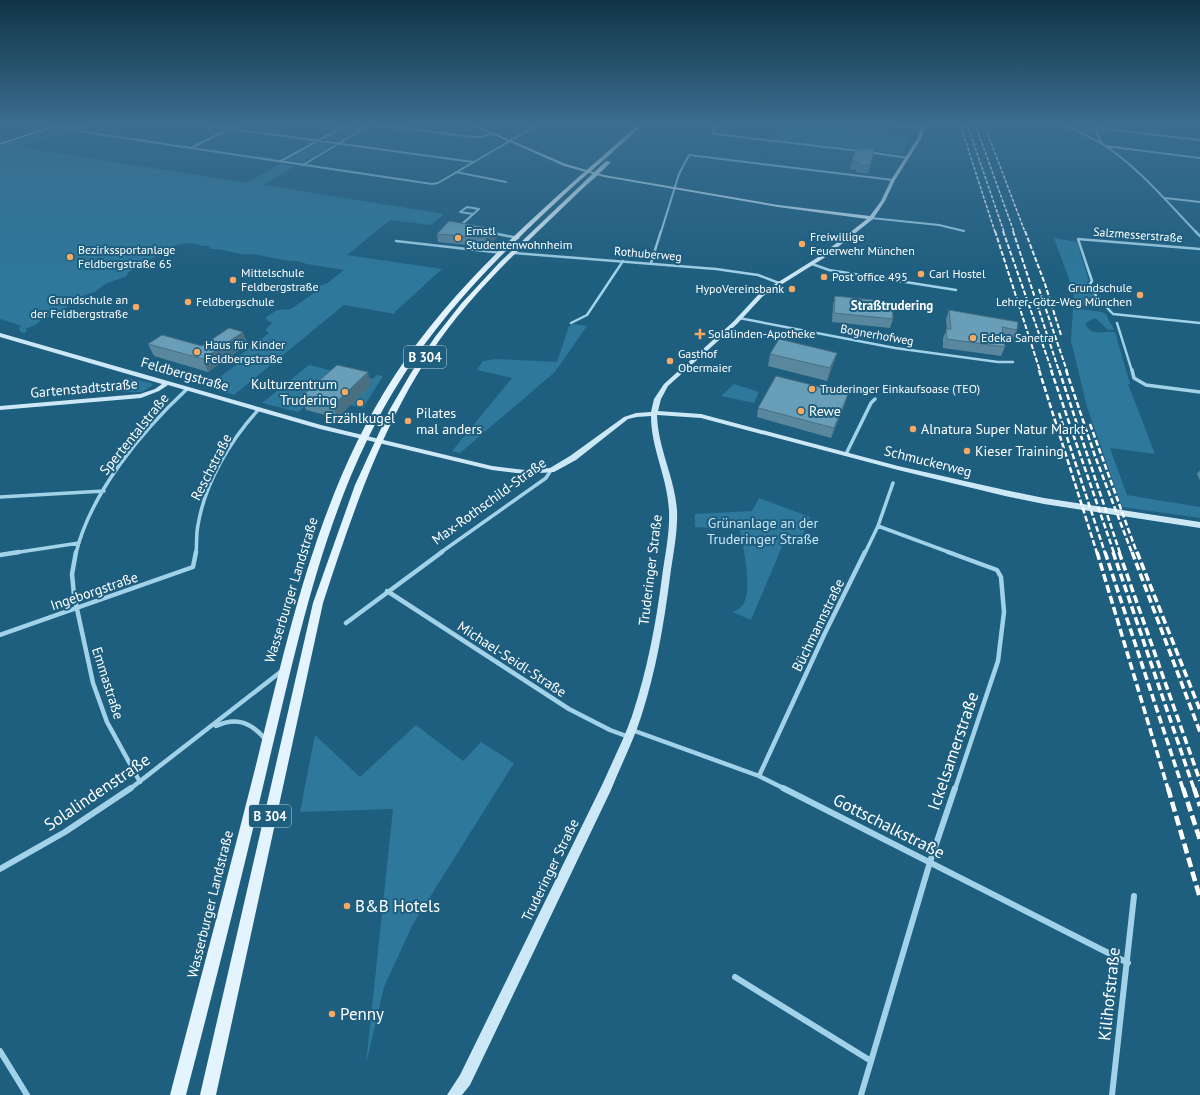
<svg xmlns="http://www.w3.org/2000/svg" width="1200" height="1095" font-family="'PT Sans',sans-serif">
	<rect width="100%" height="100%" fill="#1e5e7f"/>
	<path fill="#2d789b" d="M 350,124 L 366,125 L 340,140 L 325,140 L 325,138 Z
		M 749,124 L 793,124 L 910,137 L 902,154 L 774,139 L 780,127 Z
		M 53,129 L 65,131 L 20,147 L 247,183 L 280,164 L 295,166 L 263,185 L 444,214 L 431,225 L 390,220 L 347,255 L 442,269 L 395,312 L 395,314 L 344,305 L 234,395 L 217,390 L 217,379 L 236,365 L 230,363 L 269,333 L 265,330 L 272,323 L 267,320 L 266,317 L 277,310 L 291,309 L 318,290 L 316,287 L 326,284 L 344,270 L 307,264 L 296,261 L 290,261 L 252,254 C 239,256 225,248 211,249 L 208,246 L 199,246 L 201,245 C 179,240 174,246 155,257 C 152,259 147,260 144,262 C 139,267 135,270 128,272 L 127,276 L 105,284 L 95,292 L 82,296 L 85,296 L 85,298 L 75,302 L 57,313 L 61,314 L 44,318 L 35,325 L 25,329 L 27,331 L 24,333 L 20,332 L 19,328 L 22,326 L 0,319 L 0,146 Z
		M 318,143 L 332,145 L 304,162 L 288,160 Z
		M 1054,238 L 1077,242 L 1089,281 L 1087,281 C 1088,292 1098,297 1101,307 L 1073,304 L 1074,293 Z
		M 1073,308 L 1102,312 L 1106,314 C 1108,321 1112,324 1114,330 L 1108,330 L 1095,318 L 1085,323 C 1091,338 1104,330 1115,332 L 1130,384 L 1128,384 L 1155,454 L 1110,448 L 1127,495 L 1200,507 L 1200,518 L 1122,507 L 1087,407 L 1071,341 Z
		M 573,324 L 587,326 L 555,372 L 460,453 L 452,451 L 512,378 L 477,370 L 483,361 L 496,359 L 557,362 L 569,326 Z
		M 309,365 L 342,373 L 320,386 L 303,402 L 308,404 L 298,412 L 262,403 Z
		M 346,372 L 373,379 L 377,375 L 383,376 L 363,408 L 351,405 Z
		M 127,378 L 151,383 L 153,385 L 142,392 L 112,392 Z
		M 734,384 L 759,392 L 754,403 L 721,396 Z
		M 347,411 L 360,414 L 355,422 L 346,425 L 335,423 Z
		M 759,498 L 810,517 L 798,546 L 784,542 L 751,620 L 732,612 C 734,611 738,610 740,608 C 755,595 743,548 740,530 L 695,527 L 695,514 L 752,511 Z
		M 416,725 L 463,761 L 481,742 L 514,763 L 413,924 L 384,987 L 366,1064 L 393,809 L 300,812 L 315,735 L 360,777 Z"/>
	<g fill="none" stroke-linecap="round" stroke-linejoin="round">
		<path stroke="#a2d2e8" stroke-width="2" d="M 44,124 L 91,133 L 432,184 L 438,183 L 539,124
			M 195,124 L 473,162
			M 368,124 L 473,137 L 481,137 L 493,133
			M 717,124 L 712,132 L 714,134 L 860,151
			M 881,124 L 923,128
			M 1063,124 C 1077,131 1091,137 1104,145 C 1139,168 1167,202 1196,232
			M 75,129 L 89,124
			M 1102,144 L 1095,128 L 1200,140
			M 1105,146 L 1200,158
			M 191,148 L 239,124
			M 868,152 L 908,158
			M 281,161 L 348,124
			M 303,165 L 371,124
			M 456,172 L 506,182
			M 1165,198 L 1200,202
			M 871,218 L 939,225 L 964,231
			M 461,227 L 461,225 L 479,209 L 467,207 L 460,212 L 473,214
			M 661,232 L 679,174 L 689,155 L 893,180"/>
		<path stroke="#a2d2e8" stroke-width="2.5" d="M 1195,231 L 1200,236
			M 493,233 L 518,238
			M 396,241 L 502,253
			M 1200,249 L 1078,239 L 1092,281 L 1090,284 L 1096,296 L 1113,314 L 1200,323
			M 514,253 L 716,269 L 758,275 L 779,283
			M 651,263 L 661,231
			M 812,264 L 829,270 L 956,290
			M 739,318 L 895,348 L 998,362 L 1013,362
			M 571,323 L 587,315 L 623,261
			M 1117,323 L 1132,371"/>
		<path stroke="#a2d2e8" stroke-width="3.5" d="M 1132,370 L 1134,378 L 1146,385 L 1200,392
			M 846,454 L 871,403 L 875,399
			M 0,497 L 104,491
			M 878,526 L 951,553
			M 13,553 L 79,543
			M 76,553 C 91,492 142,431 187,389
			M 196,553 C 197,544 196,534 198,525 C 205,483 230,440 259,409
			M 440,553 L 546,478 L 551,470
			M 865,553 L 878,526 L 893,483"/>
		<path stroke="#a2d2e8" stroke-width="4.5" d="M 76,552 L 72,574 L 74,595 L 93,683 L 107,722 L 140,782
			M 948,552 L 997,570 L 1001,577 L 1004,612 L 998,661 L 955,789
			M 0,555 L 19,552
			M 387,591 L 569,709 L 610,730 L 629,737
			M 346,623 L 442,552
			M 0,635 L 193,567 L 196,552
			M 216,726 C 237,716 252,723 266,740
			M 632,730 L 759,776 L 785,789
			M 759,776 L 824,635 L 865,552
			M 130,789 L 283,670"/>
		<path stroke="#a2d2e8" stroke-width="6" d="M 783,788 L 1128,963
			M 0,869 L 65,832 L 131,788
			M 735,977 L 871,1061
			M 0,1051 L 27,1095
			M 861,1095 L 930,862 L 955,788
			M 1112,1095 L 1134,896"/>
		<path fill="#cce8f6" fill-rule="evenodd" d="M 59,124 L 64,124 L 0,145 L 0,143 Z
			M 469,124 L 473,124 L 566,164 L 604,175 L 778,205 L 870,216 L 881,201 L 891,180 L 917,139 L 922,124 L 926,124 L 921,139 L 895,180 L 885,201 L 873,219 L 824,258 L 763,296 L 737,324 L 668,386 L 661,399 L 658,411 L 701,414 L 898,466 L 1005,490 L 1044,498 L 1200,522 L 1200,528 L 1044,504 L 1005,496 L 898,470 L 701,418 L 657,415 C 658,449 675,478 677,510 C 678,532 673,555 670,577 C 664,624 656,671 641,717 C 633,742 621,765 611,790 L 470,1085 L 462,1095 L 447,1095 L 460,1075 L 603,783 C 613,760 624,739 632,716 C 647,671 656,624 662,577 C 665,555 670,533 669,511 C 668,478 651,449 651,416 L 637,417 L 628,419 L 576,460 L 554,472 L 525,474 L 492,470 L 320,429 L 168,385 L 159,391 L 141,398 L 0,410 L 0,406 L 140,394 L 155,389 L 162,384 L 0,337 L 0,333 L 321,425 L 492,466 L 525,470 L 550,468 L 570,456 L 624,417 L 636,413 L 651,412 L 654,399 L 664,384 L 733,322 L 759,294 L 820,256 L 867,219 L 778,207 L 604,177 L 564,166 Z"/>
		<path fill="#e4f4fe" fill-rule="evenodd" d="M 639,124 L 643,124 C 622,145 599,164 577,183 C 514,241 449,303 403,376 C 328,492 301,629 269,761 C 243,873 215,984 186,1095 L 170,1095 C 199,984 229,872 257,761 C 290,628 319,491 395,375 C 459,277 552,201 639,124 Z
			M 606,161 L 611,162 C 601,173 588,183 578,193 C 540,230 501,265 467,305 C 394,389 357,499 323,603 L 216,1095 L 200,1095 L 313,603 L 355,485 L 390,409 L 411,373 L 435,337 L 461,304 L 500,262 Z"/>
		<path stroke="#fff" stroke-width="1.5" stroke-dasharray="3.5 1.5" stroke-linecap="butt" d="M 960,124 L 995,232
			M 967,124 L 1004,232
			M 975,124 L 1014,232
			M 984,124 L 1025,232"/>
		<path stroke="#fff" stroke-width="2" stroke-dasharray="5 2" stroke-linecap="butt" d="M 995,231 L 1040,371
			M 1003,231 L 1052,371
			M 1013,231 L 1059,371
			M 1025,231 L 1045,284 L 1061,335
			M 1039,289 L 1067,371"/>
		<path stroke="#fff" stroke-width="2.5" stroke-dasharray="6 2.5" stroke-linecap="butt" d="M 1039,370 L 1097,553
			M 1051,370 L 1114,553
			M 1059,370 L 1120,553
			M 1066,370 L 1095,456 L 1132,553
			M 1059,413 L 1105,553
			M 1090,424 L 1137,553"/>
		<path stroke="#fff" stroke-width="3.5" stroke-dasharray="8 3.5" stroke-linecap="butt" d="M 1097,552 L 1168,789
			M 1105,552 L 1183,789
			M 1113,552 L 1194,789
			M 1119,552 L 1200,781
			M 1132,552 L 1200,732
			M 1137,552 L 1200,710"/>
		<path stroke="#fff" stroke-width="4.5" stroke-dasharray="10 4.5" stroke-linecap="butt" d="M 1168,788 L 1200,898
			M 1183,788 L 1200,840
			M 1194,788 L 1200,806"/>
	</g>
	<path fill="#59889e" d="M 875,149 L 868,174 L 856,172 L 856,170 L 850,169 L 852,161 Z
		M 437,234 L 497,237 L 487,247 L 438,242 Z
		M 835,296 L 893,319 L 890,328 L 832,322 L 833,305 Z
		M 949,310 L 1017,330 L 1013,339 L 1004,337 L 1005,347 L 1001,356 L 943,348 L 943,338 L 947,329 L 946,319 Z
		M 148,344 L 202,346 L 248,344 L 208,372 L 154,356 Z
		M 837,353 L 833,365 L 827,381 L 768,366 L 770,354 Z
		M 371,385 L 337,418 L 306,410 L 301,397 Z
		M 848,394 L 845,404 L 831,438 L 757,417 L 758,408 Z
		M 1200,470 L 1200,481 L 1197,474 Z"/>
	<path fill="#496f81" d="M 496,229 L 497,237 L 487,247 L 486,238 Z
		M 243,332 L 248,344 L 208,372 L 203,359 Z
		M 837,353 L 833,365 L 827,381 L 830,368 Z
		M 368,372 L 371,385 L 337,418 L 333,405 Z
		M 848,394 L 845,404 L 831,438 L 834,428 Z"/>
	<path fill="#689eb8" stroke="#496f81" d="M 866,148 L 875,149 L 870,166 L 858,165 L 858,162 L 852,161 L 855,150 Z
		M 449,221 L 496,229 L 486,238 L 437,234 Z
		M 835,296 L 892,302 L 893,319 L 834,313 Z
		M 949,310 L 1018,322 L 1017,330 L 1002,327 L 1005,347 L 947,339 L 946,329 L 951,329 Z
		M 229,328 L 243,332 L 203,359 L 148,344 L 162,335 L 202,346 Z
		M 779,339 L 837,353 L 830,368 L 770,354 Z
		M 337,365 L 368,372 L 333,405 L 301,397 Z
		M 776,376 L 848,394 L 834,428 L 758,408 Z"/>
	<linearGradient id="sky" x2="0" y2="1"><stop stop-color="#103446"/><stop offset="0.45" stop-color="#3b6e90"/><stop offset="1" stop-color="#3b6e90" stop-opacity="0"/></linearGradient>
	<rect width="1200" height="277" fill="url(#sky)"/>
	<g fill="#f7a961" stroke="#1e5e7f" stroke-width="1.5">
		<circle cx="458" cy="238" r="4"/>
		<circle cx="802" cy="244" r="4"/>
		<circle cx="70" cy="257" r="4"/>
		<circle cx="921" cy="274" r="4"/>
		<circle cx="824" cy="277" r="4"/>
		<circle cx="233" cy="280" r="4"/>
		<circle cx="792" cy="289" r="4"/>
		<circle cx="1140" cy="295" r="4"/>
		<circle cx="188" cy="302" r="4"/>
		<circle cx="136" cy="307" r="4"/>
		<path d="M698 328h4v4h4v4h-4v4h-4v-4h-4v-4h4z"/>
		<circle cx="973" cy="338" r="4"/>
		<circle cx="197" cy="352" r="4"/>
		<circle cx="670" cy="361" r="4"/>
		<circle cx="812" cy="389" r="4"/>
		<circle cx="345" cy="392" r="4"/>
		<circle cx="360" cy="403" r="4"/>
		<circle cx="801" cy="411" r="4"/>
		<circle cx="408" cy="421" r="4"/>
		<circle cx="913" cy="429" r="4"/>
		<circle cx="967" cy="451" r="4"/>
		<circle cx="347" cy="906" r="4"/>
		<circle cx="332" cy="1014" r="4"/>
	</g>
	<g text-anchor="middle" stroke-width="4" stroke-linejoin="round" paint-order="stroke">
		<g font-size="12" fill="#fff" stroke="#1e5e7f" text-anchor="start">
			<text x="466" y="235">Ernstl<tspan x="466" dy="14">Studentenwohnheim</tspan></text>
			<text x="810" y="241">Freiwillige<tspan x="810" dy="14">Feuerwehr München</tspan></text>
			<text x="78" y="254">Bezirkssportanlage<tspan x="78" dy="14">Feldbergstraße 65</tspan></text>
			<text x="241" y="277">Mittelschule<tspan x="241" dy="14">Feldbergstraße</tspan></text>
			<text x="929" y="278">Carl Hostel</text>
			<text x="832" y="281">Post office 495</text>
			<text x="1132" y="292" text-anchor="end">Grundschule<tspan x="1132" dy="14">Lehrer-Götz-Weg München</tspan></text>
			<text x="784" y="293" text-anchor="end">HypoVereinsbank</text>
			<text x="128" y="304" text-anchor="end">Grundschule an<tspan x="128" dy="14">der Feldbergstraße</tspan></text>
			<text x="196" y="306">Feldbergschule</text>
			<text x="708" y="338">Solalinden-Apotheke</text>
			<text x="981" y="342">Edeka Sanetra</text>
			<text x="205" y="349">Haus für Kinder<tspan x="205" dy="14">Feldbergstraße</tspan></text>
			<text x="678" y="358">Gasthof<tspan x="678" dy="14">Obermaier</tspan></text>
			<text x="820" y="393">Truderinger Einkaufsoase (TEO)</text>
		</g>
		<g font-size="12" fill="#fff" stroke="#1e5e7f">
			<text transform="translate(1138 235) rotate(4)" y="4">Salzmesserstraße</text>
			<text transform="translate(648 254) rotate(5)" y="4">Rothuberweg</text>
			<text transform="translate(877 335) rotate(10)" y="4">Bognerhofweg</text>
		</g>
		<g font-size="13" font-weight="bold" fill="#fff" stroke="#1e5e7f">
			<text x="892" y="310">Straßtrudering</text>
		</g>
		<g fill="#1e5e7f" stroke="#bccfd9" stroke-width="1">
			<rect x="404" y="346" width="42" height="22" rx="3"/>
			<rect x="249" y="805" width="42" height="22" rx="3"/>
		</g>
		<g font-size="13" font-weight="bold" fill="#fff">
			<text x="425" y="362">B 304</text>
			<text x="270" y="821">B 304</text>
		</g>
		<g font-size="14" fill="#fff" stroke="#1e5e7f">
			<text transform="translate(185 374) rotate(16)" y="5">Feldbergstraße</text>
			<text transform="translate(84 388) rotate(-5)" y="5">Gartenstadtstraße</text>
			<text transform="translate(134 434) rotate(-51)" y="5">Spertentalstraße</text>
			<text transform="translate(928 461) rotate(14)" y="5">Schmuckerweg</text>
			<text transform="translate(211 467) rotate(-63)" y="5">Reschstraße</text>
			<text transform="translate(489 501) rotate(-36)" y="5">Max-Rothschild-Straße</text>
			<text transform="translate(650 570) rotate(-83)" y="5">Truderinger Straße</text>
			<text transform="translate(291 590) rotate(-73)" y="5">Wasserburger Landstraße</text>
			<text transform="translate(94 591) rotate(-19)" y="5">Ingeborgstraße</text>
			<text transform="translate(818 625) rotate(-64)" y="5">Büchmannstraße</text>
			<text transform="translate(512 659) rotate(33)" y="5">Michael-Seidl-Straße</text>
			<text transform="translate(108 683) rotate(72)" y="5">Emmastraße</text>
			<text transform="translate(550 870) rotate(-64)" y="5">Truderinger Straße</text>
			<text transform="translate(210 904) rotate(-76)" y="5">Wasserburger Landstraße</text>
		</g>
		<g font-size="14" fill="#fff" stroke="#1e5e7f" text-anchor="start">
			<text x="337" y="389" text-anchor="end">Kulturzentrum<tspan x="337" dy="16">Trudering</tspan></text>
			<text x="809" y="416">Rewe</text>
			<text x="416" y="418">Pilates<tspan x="416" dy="16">mal anders</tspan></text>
			<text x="360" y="423" text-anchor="middle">Erzählkugel</text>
			<text x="921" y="434">Alnatura Super Natur Markt</text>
			<text x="975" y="456">Kieser Training</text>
		</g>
		<g font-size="14" fill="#c6e7f6" stroke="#1e5e7f">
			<text x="763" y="528">Grünanlage an der<tspan x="763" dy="16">Truderinger Straße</tspan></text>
		</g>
		<g font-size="17" fill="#fff" stroke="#1e5e7f">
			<text transform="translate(953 751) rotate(-71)" y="6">Ickelsamerstraße</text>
			<text transform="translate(97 792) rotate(-34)" y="6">Solalindenstraße</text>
			<text transform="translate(889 826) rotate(27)" y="6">Gottschalkstraße</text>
			<text transform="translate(1109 994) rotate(-84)" y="6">Kilihofstraße</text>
		</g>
		<g font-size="17" fill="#fff" stroke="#1e5e7f" text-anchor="start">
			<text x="355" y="912">B&amp;B Hotels</text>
			<text x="340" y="1020">Penny</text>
		</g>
	</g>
</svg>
